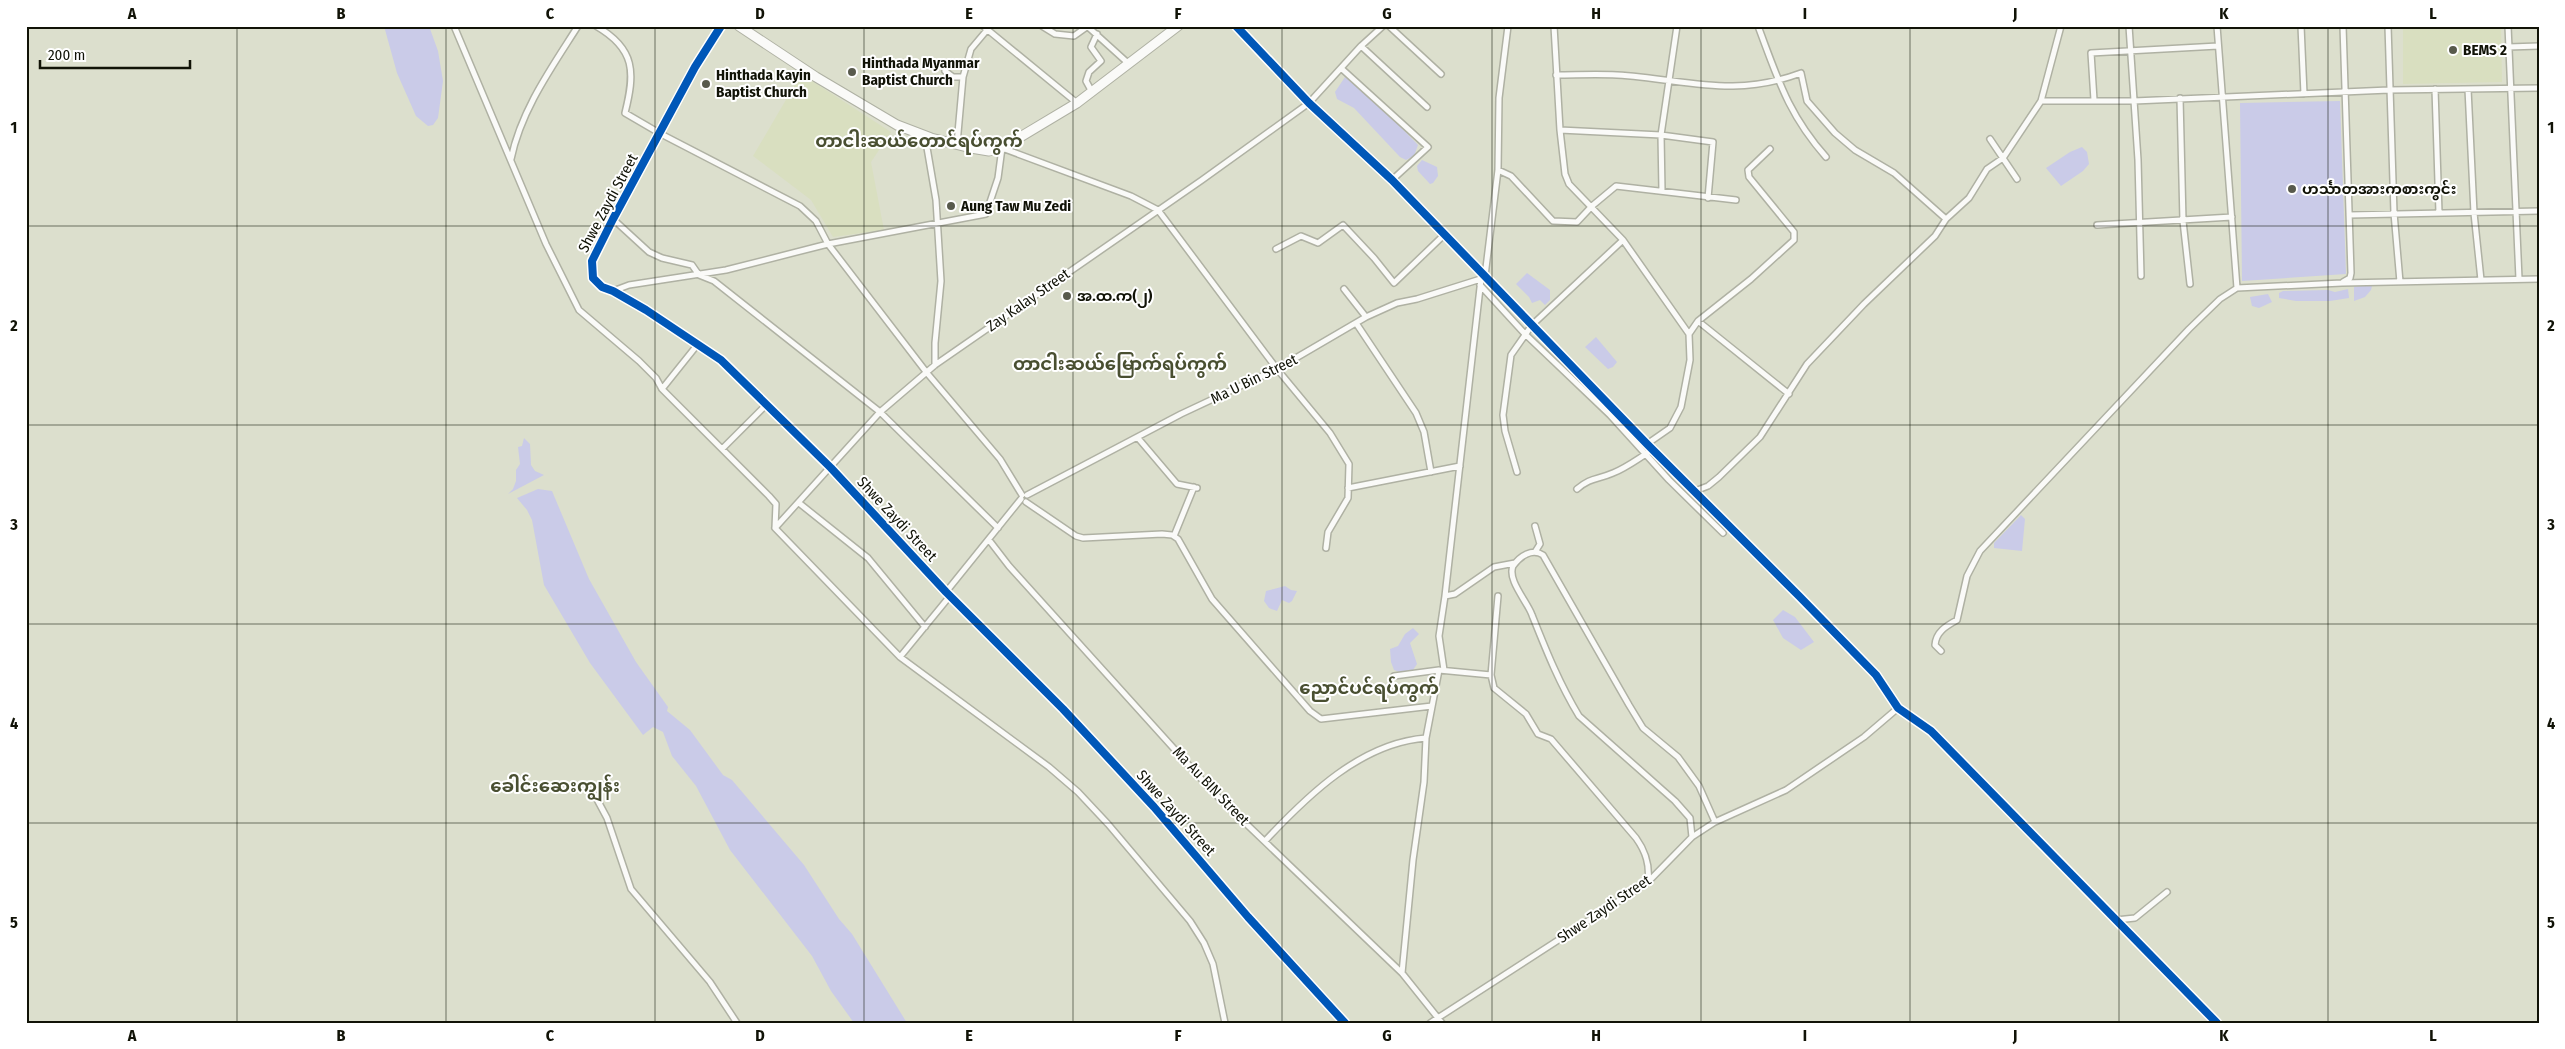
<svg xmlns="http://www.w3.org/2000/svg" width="2565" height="1049" font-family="'Fira Sans Condensed','Noto Sans Myanmar',sans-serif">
	<rect width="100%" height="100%" fill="#dcdfcd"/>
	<path fill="#d9dfc0" d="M 2403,26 L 2501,26 L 2502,82 L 2403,84 Z
		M 801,74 L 891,132 L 871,162 L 884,230 L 833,237 L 811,200 L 753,156 Z"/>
	<path fill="#cacbe8" d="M 384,26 L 429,26 L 438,51 L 443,81 L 438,118 L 433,125 L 428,126 L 416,116 L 397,73 Z
		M 1345,77 L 1386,112 L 1418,145 L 1414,156 L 1406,160 L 1400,157 L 1354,108 L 1337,99 L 1335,92 Z
		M 2340,101 L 2346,274 L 2242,281 L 2240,103 Z
		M 2082,147 L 2087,152 L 2089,164 L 2083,171 L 2061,186 L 2046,168 L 2070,152 Z
		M 1422,160 L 1437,167 L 1438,176 L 1433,183 L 1430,184 L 1418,171 L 1417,166 Z
		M 1527,273 L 1550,290 L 1550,300 L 1545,305 L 1540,300 L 1532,303 L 1529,297 L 1516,284 Z
		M 2365,285 L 2372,286 L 2371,290 L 2365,297 L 2354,301 L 2354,287 Z
		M 2348,289 L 2349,298 L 2330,301 L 2296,301 L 2279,298 L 2279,293 L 2283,291 L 2328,290 L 2335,292 Z
		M 2268,294 L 2272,302 L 2259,308 L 2252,306 L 2250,297 Z
		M 1596,337 L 1617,362 L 1613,367 L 1608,369 L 1585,347 Z
		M 524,438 L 530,444 L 531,465 L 535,471 L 544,475 L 508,494 L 513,489 L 516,481 L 516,470 L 520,464 L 518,447 L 522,446 Z
		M 538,489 L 552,491 L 589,579 L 636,662 L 668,707 L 667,711 L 690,730 L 723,775 L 732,780 L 804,865 L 839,919 L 852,934 L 907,1023 L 854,1023 L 831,991 L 812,956 L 730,850 L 696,786 L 672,756 L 663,732 L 653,727 L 643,735 L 590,663 L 544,585 L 532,520 L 527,510 L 517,498 Z
		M 2021,515 L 2025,519 L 2022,551 L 1994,548 L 1994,543 Z
		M 1285,586 L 1291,590 L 1297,591 L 1292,601 L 1289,603 L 1282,600 L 1277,611 L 1269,608 L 1264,601 L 1266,591 Z
		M 1783,610 L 1795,617 L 1814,642 L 1801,650 L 1783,638 L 1773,620 Z
		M 1413,628 L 1419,634 L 1410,643 L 1417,664 L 1413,670 L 1400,672 L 1394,670 L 1391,662 L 1390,649 L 1398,646 L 1405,634 Z"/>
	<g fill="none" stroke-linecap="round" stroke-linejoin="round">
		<g stroke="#afb1a3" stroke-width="8">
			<path id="minor" d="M 454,26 L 546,244 L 579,310 L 639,361 L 656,378 L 662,389 L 769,496 L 776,504 L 775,528 L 900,657 L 1049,767 L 1078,792 L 1108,824 L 1190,921 L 1204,943 L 1213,964 L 1225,1023
				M 596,26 C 636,49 635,73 625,113 L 661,134 L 800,206 L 816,221 L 828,244 L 927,373 L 1000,459 L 1022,495
				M 721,26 L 695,67 L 613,219 L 592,261 L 593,278 L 602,287 L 613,291 L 646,310 L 721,360 L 831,468 L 946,592 L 1063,709 L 1154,807 L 1248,917 L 1345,1023
				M 983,26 L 1077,103
				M 1042,26 L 1055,34 L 1074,36 L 1088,26
				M 1087,26 L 1129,64
				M 1236,26 L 1309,103 L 1392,180 L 1647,444 L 1799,596 L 1876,675 L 1898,708 L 1931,731 L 2217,1023
				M 1389,26 L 1441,74
				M 1554,26 L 1560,130 L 1565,174 L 1569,184 L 1623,240 L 1689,334 L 1690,360 L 1681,407 L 1670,428 L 1647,444
				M 1758,26 C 1778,79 1788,114 1826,157
				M 2129,26 L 2138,160 L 2141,276
				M 2217,26 L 2237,288
				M 2301,26 L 2304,94
				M 2343,26 L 2351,273 L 2350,278 L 2343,282
				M 2388,26 L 2394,213 L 2400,282
				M 2508,26 L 2519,279
				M 1361,46 L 1383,26
				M 2508,47 L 2539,46
				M 1342,69 L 1428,147 L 1392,180
				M 945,71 L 953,77 L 963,77
				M 1556,75 C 1576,75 1596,74 1617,75 C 1686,79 1731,99 1801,73 L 1807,101 L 1835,133 L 1855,150 L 1894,173 L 1946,219
				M 2435,89 L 2439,213
				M 2468,89 L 2474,213 L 2481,280
				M 1092,92 L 1086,81 L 1089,72 L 1101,61 L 1091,47 L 1097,34
				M 2180,98 L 2183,221 L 2190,284
				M 2094,100 L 2091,53 L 2218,46
				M 2041,101 L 2134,101 L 2389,90 L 2539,88
				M 1560,130 L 1661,135 L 1713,142 L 1708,198
				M 925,136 L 936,200 L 941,281 L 935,343 L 935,365
				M 1990,139 L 2017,179
				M 957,144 L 963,77 L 971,49 L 987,30
				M 511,159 C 521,110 552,67 578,26
				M 1498,170 L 1511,176 L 1553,221 L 1577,222 L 1592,206 L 1616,186 L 1736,200
				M 1662,191 L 1661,135 L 1677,26
				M 2349,215 L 2539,211
				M 613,219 L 649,252 L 662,258 L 692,265 L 699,275 L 714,281 L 880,412 L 998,528
				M 2097,225 L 2232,217
				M 1276,249 L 1301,236 L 1318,243 L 1343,225 L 1374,258 L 1394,283 L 1445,234
				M 1485,276 L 1498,170 L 1499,98 L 1508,26
				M 1481,279 L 1445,596 L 1455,594 L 1494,567 L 1515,563
				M 1480,285 L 1524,333 L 1610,415 L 1669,480 L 1723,533
				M 1344,289 L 1366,317
				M 613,291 L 629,285 L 726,270 L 828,244 L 986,214 L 998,178 L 1002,148 L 1131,196 L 1158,210 L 1277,369 L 1330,433 L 1349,464 L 1348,498 L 1328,532 L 1326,548
				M 1698,321 L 1789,394
				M 1356,323 L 1416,413 L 1424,432 L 1431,472
				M 1689,334 L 1698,321 L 1751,279 L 1794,240 L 1794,232 L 1749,177 L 1748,170 L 1770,149
				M 662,389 L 698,344
				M 1138,438 L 1177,484 L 1197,488
				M 722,449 L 766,405
				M 1517,472 L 1505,431 L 1503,415 L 1511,355 L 1532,325 L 1623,240
				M 1348,488 L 1460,466
				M 1577,489 C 1591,477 1597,480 1613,473 C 1628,467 1640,457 1654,449
				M 1695,491 L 1708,486 L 1719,477 L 1760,437 L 1807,364 L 1864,304 L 1935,236 L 1946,219 L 1969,198 L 1987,169 L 2003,158 L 2041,101 L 2061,26
				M 1027,495 L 1181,414 L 1277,369 L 1366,317 L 1397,303 L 1417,299 L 1487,277
				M 1026,502 L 1076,536 L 1083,538 L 1162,534 L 1172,535 L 1178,539 L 1212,599 L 1310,711 L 1321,719 L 1432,706
				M 799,503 L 868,558 L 925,627
				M 775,528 L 880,412 L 935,365 L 1202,180 L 1309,103 L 1361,46 L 1427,107
				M 1174,536 L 1194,487
				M 989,540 L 1009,566 L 1214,793 L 1402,973 L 1442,1023
				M 1535,552 L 1540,544 L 1535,526
				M 946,592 L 1021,499
				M 1498,596 L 1491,675 L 1494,688 L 1526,714 L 1538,734 L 1551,739 L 1636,838 C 1646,852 1650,865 1648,882
				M 1941,651 L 1935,645 C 1936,632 1946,626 1957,620 L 1967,576 L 1980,551 L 2189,329 L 2220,299 L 2237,288 L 2342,283 L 2539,279
				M 900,657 L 950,596
				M 1444,670 L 1439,636 L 1445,596
				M 1394,676 L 1439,670 L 1491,675
				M 592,790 L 607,818 L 631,889 L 710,982 L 737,1023
				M 1692,837 L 1690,818 L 1675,801 L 1579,716 C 1559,683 1546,650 1532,615 C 1527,601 1507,580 1513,566 C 1520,556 1532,548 1543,555 L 1629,705 L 1643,728 L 1678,757 L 1699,786 L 1715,822
				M 1265,841 C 1308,795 1361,743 1426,738
				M 2116,920 L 2135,918 L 2167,892
				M 1402,973 L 1413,860 L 1424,782 L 1426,738 L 1439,670
				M 1430,1023 L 1648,882 L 1692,837 L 1715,822 L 1786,790 L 1864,737 L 1898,708"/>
		</g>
		<g stroke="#afb1a3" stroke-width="11">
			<path id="primary" d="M 739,26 L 816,77 L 897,125 L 931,138 L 971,148 L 989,151 L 1002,148 L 1077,103 L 1178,26"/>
		</g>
		<use href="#minor" stroke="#fafaf8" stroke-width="5"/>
		<use href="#primary" stroke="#fafaf8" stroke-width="9"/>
		<g stroke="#fff" stroke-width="11">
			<path id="cycleway" d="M 721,26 L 695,67 L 613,219 L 592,261 L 593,278 L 602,287 L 613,291 L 646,310 L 721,360 L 831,468 L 946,592 L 1063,709 L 1154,807 L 1248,917 L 1345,1023
				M 1236,26 L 1309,103 L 1392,180 L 1647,444 L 1799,596 L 1876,675 L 1898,708 L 1931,731 L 2217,1023"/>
		</g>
		<use href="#cycleway" stroke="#0057b8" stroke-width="8"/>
	</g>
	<path fill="none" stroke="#111307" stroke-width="1" stroke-opacity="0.55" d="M 237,26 L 237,1023M 446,26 L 446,1023M 655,26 L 655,1023M 864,26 L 864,1023M 1073,26 L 1073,1023M 1282,26 L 1282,1023M 1492,26 L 1492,1023M 1701,26 L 1701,1023M 1910,26 L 1910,1023M 2119,26 L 2119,1023M 2328,26 L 2328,1023M 26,226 L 2539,226M 26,425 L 2539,425M 26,624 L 2539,624M 26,823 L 2539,823"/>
	<g fill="#585a4c" stroke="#fff" stroke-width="2">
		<circle cx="2453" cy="50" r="5"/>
		<circle cx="852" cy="72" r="5"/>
		<circle cx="706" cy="84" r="5"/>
		<circle cx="2292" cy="189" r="5"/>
		<circle cx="951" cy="206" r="5"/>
		<circle cx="1067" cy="296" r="5"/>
	</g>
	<g text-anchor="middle" stroke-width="4" stroke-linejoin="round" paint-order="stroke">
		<g font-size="15" font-weight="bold" fill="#111307" stroke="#fff" text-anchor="start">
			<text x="2463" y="55">BEMS 2</text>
			<text x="862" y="68">Hinthada Myanmar<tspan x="862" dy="17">Baptist Church</tspan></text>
			<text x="716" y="80">Hinthada Kayin<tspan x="716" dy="17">Baptist Church</tspan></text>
			<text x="2302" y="194">ဟင်္သာတအားကစားကွင်း</text>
			<text x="961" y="211">Aung Taw Mu Zedi</text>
			<text x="1077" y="301">အ.ထ.က(၂)</text>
		</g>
		<g font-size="15" fill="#111307" stroke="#fff">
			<text transform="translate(608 203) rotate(-62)" y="5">Shwe Zaydi Street</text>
			<text transform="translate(1028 300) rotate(-35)" y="5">Zay Kalay Street</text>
			<text transform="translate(1254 379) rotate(-26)" y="5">Ma U Bin Street</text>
			<text transform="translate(897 519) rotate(47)" y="5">Shwe Zaydi Street</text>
			<text transform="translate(1211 786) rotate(46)" y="5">Ma Au BIN Street</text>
			<text transform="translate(1176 813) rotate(48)" y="5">Shwe Zaydi Street</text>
			<text transform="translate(1604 909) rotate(-34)" y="5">Shwe Zaydi Street</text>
		</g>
		<g font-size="18" font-weight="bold" fill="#494f31" stroke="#fff">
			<text x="919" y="147">တာငါးဆယ်တောင်ရပ်ကွက်</text>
			<text x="1120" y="370">တာငါးဆယ်မြောက်ရပ်ကွက်</text>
			<text x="1369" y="694">ညောင်ပင်ရပ်ကွက်</text>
			<text x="555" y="792">ခေါင်းဆေးကျွန်း</text>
		</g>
	</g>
	<rect width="2565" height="1049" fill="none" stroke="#ffffff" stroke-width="55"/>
	<path d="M40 60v8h150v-8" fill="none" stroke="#111307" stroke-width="2.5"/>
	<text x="48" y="60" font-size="15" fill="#111307" stroke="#ffffff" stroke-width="4" paint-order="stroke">200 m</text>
	<rect x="28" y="28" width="2510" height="994" fill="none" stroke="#111307" stroke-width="2"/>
	<g font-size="16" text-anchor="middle" font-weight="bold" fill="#111307">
		<text x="132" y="19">A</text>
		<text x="341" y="19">B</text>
		<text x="550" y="19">C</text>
		<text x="760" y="19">D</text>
		<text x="969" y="19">E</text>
		<text x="1178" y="19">F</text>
		<text x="1387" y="19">G</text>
		<text x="1596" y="19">H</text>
		<text x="1805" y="19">I</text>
		<text x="2015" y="19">J</text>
		<text x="2224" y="19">K</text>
		<text x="2433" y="19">L</text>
		<text x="14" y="133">1</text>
		<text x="2551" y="133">1</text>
		<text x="14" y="331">2</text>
		<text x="2551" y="331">2</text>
		<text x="14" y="530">3</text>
		<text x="2551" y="530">3</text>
		<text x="14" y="729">4</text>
		<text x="2551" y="729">4</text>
		<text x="14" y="928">5</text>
		<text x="2551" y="928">5</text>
		<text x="132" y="1041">A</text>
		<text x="341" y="1041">B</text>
		<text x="550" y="1041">C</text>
		<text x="760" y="1041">D</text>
		<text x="969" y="1041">E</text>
		<text x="1178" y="1041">F</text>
		<text x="1387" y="1041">G</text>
		<text x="1596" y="1041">H</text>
		<text x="1805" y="1041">I</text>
		<text x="2015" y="1041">J</text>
		<text x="2224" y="1041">K</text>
		<text x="2433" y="1041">L</text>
	</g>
</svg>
